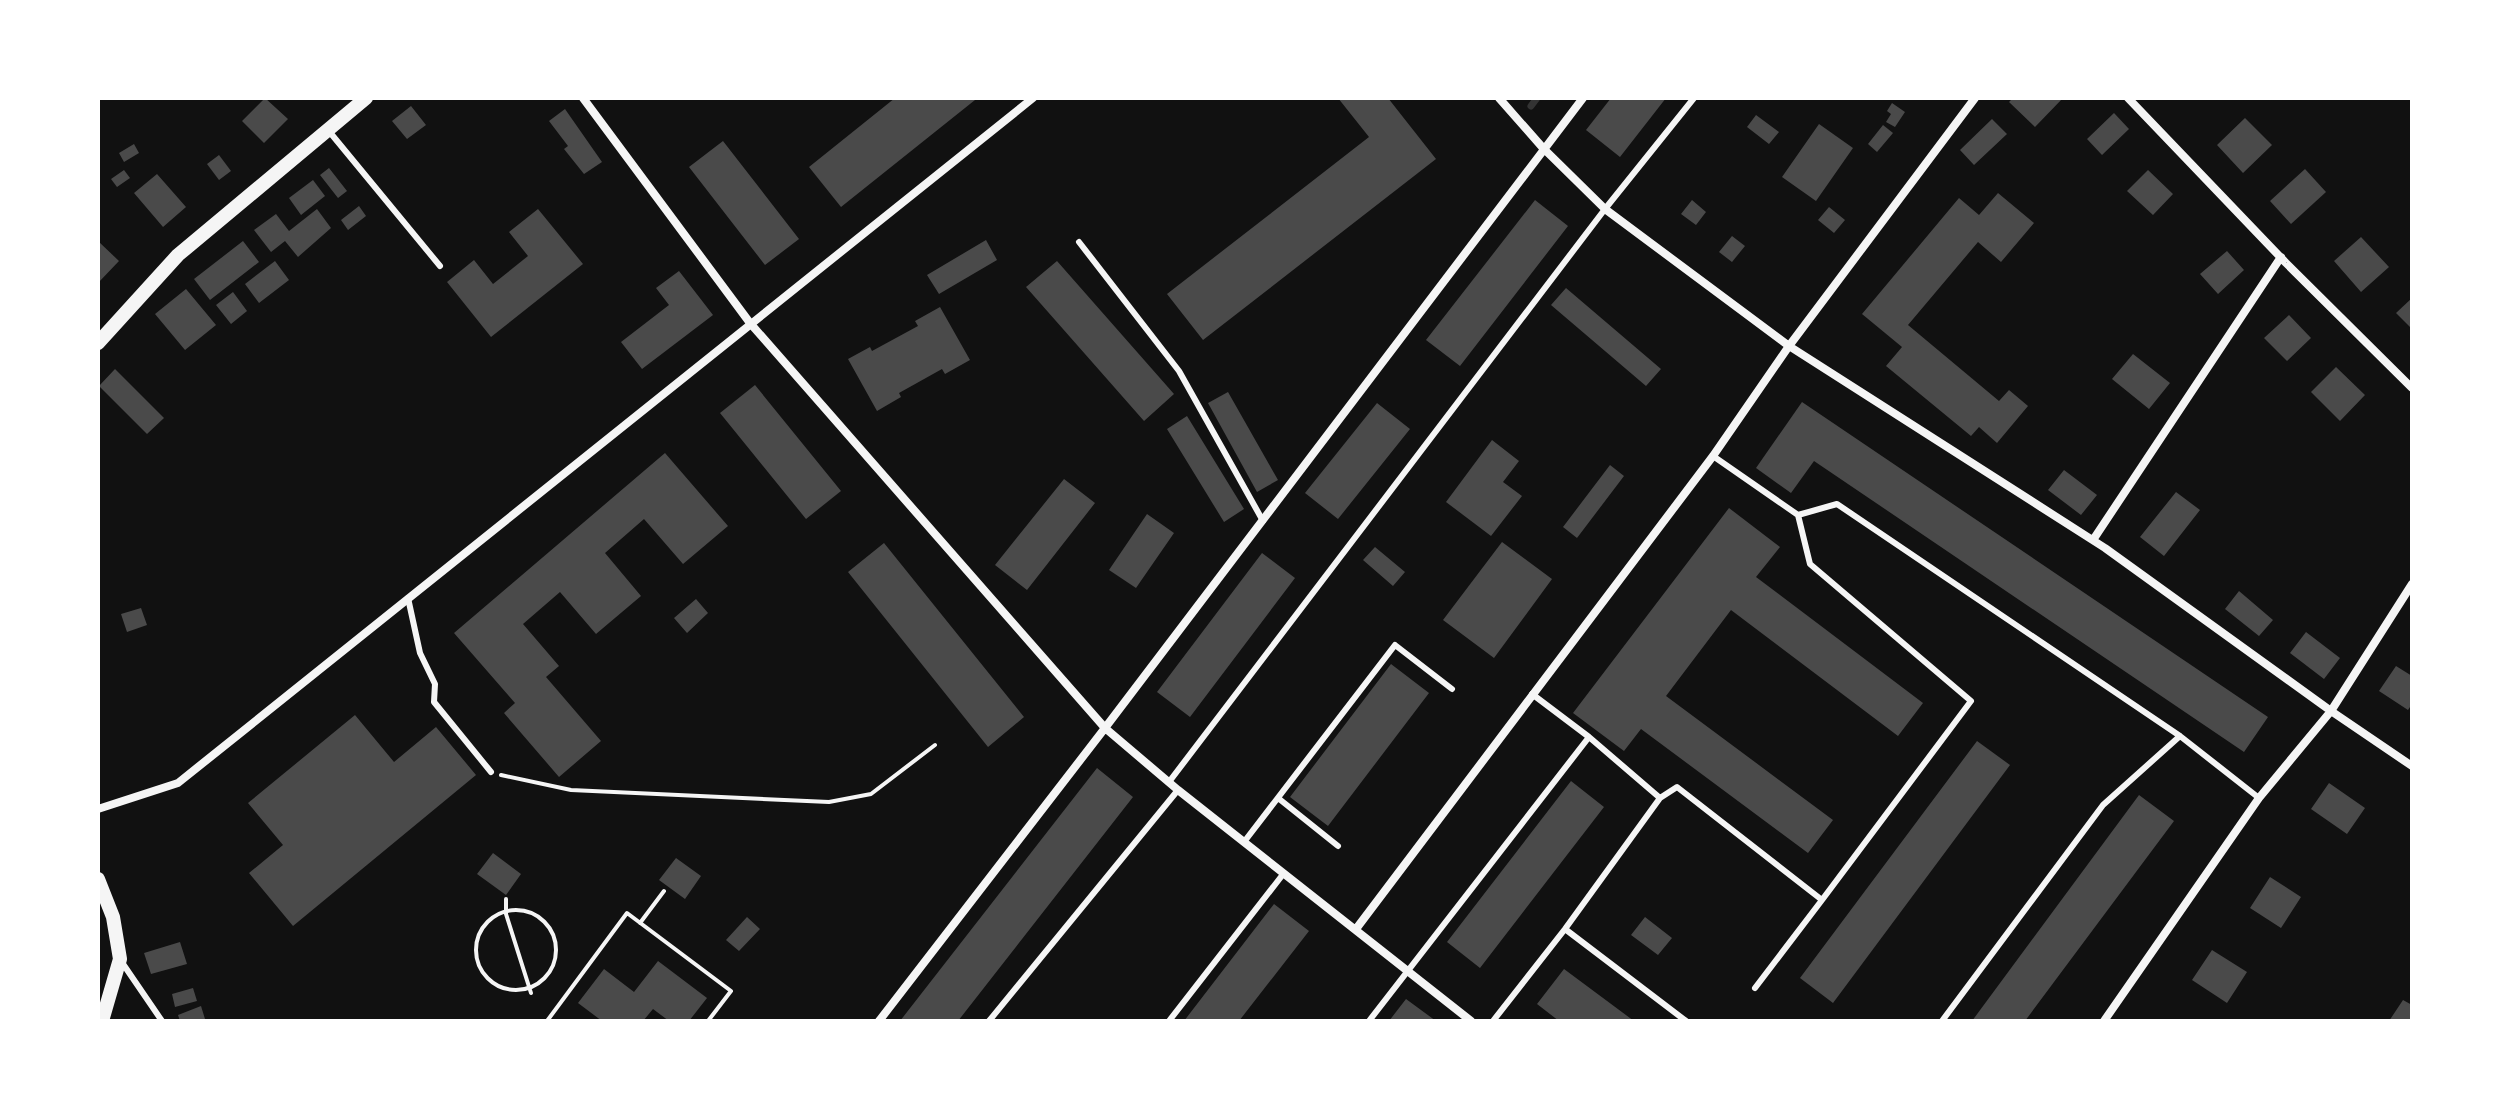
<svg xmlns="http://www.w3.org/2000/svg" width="2510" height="1119" font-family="'IBM Plex Sans',sans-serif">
	<rect width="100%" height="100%" fill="#111"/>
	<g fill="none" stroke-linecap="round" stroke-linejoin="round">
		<path stroke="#333" stroke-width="7" d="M 1531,106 L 1537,98"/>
	</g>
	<path fill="#4a4a4a" d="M 265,98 L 288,119 L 264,143 L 242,121 Z
		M 895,98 L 973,98 L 975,100 L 841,207 L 809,167 Z
		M 1338,98 L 1388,98 L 1436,159 L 1203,340 L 1167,294 L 1369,137 Z
		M 1611,98 L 1666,98 L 1620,157 L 1586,130 Z
		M 2013,98 L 2063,98 L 2035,127 L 2009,102 Z
		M 1892,103 L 1905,112 L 1895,127 L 1886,122 L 1891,114 L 1887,111 Z
		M 411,106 L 426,125 L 407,139 L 392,121 Z
		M 565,109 L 602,162 L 584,174 L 564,149 L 568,146 L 549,121 Z
		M 2114,113 L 2129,129 L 2102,155 L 2087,139 Z
		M 1756,115 L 1779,132 L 1769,144 L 1747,127 Z
		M 2245,118 L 2272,145 L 2243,173 L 2217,145 Z
		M 1992,119 L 2007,134 L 1974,165 L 1960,150 Z
		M 1819,124 L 1853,148 L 1816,201 L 1782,177 Z
		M 1883,125 L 1893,133 L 1877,152 L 1868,144 Z
		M 723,141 L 799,239 L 765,265 L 689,167 Z
		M 134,144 L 139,153 L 124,162 L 119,153 Z
		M 219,155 L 231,171 L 219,180 L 207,164 Z
		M 329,168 L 347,191 L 338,198 L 320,175 Z
		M 2305,169 L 2326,192 L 2291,224 L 2270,201 Z
		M 124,170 L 130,178 L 117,187 L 111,179 Z
		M 2148,170 L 2173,194 L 2153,215 L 2127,191 Z
		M 157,174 L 186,207 L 163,227 L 134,193 Z
		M 313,180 L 325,196 L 301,215 L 289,198 Z
		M 1998,193 L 2034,223 L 2001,262 L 1978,242 L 1908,325 L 1999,401 L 2009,390 L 2028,406 L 1997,443 L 1979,427 L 1971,436 L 1886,366 L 1902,347 L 1862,314 L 1959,198 L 1979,215 Z
		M 1535,200 L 1568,226 L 1460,366 L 1426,340 Z
		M 1692,200 L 1706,212 L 1696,225 L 1681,214 Z
		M 359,206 L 366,216 L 348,230 L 341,220 Z
		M 1829,207 L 1845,220 L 1834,233 L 1818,220 Z
		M 317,209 L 331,228 L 298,257 L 285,241 L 271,252 L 254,230 L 276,214 L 289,231 Z
		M 538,209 L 583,264 L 491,337 L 447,282 L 474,260 L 493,284 L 528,256 L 509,232 Z
		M 1732,236 L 1745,246 L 1732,262 L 1719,252 Z
		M 2361,237 L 2389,267 L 2361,292 L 2334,261 Z
		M 986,240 L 997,260 L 939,294 L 927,275 Z
		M 98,241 L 119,261 L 98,283 Z
		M 243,241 L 259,262 L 210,300 L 194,279 Z
		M 2227,251 L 2244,270 L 2218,294 L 2200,274 Z
		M 275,261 L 289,280 L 259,303 L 245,284 Z
		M 1057,261 L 1174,394 L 1144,421 L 1026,287 Z
		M 679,271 L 713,315 L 642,369 L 621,342 L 669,305 L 656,288 Z
		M 1566,288 L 1661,369 L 1646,386 L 1551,305 Z
		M 186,289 L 216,325 L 185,350 L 155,314 Z
		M 233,292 L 247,311 L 231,324 L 216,305 Z
		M 2412,298 L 2412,329 L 2396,313 Z
		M 940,307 L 970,360 L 945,374 L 942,369 L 899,393 L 901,397 L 877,411 L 848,359 L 870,347 L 872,351 L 918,326 L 915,321 Z
		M 2289,315 L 2311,338 L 2287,361 L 2264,338 Z
		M 2133,354 L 2170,383 L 2149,409 L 2112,379 Z
		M 2336,367 L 2365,395 L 2340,421 L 2311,392 Z
		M 115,369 L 164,418 L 147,434 L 99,386 Z
		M 755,385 L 841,491 L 806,519 L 720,413 Z
		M 1228,392 L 1278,480 L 1257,492 L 1208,403 Z
		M 1802,402 L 2268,717 L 2244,752 L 1814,461 L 1791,493 L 1756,468 Z
		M 1377,403 L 1410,429 L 1338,519 L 1305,493 Z
		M 1187,416 L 1244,509 L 1224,522 L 1167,429 Z
		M 1492,440 L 1519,461 L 1503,482 L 1522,496 L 1491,536 L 1446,502 Z
		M 665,453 L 728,526 L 683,564 L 644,519 L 605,553 L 641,596 L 596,634 L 560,592 L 523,624 L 559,666 L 546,677 L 601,741 L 559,777 L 504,713 L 515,703 L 454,633 Z
		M 1610,465 L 1624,476 L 1577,538 L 1563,527 Z
		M 2064,470 L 2097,495 L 2081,515 L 2048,490 Z
		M 1064,479 L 1095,503 L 1027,590 L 995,565 Z
		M 2176,492 L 2200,510 L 2164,556 L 2140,537 Z
		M 1729,508 L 1780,547 L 1756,577 L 1923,703 L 1898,736 L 1731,610 L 1666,696 L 1833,820 L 1808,853 L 1641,729 L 1624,751 L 1573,713 Z
		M 1147,514 L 1174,533 L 1136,588 L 1109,570 Z
		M 1502,542 L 1552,579 L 1494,658 L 1443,620 Z
		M 884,543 L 1024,717 L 988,747 L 848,572 Z
		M 1375,547 L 1405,572 L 1393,586 L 1363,560 Z
		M 1262,553 L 1295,578 L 1190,717 L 1157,692 Z
		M 2239,591 L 2273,620 L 2259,636 L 2225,609 Z
		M 696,599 L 708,613 L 687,633 L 674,618 Z
		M 141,608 L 147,625 L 127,632 L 121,614 Z
		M 2306,632 L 2340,658 L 2324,679 L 2290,653 Z
		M 1391,664 L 1429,693 L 1328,826 L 1290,797 Z
		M 2396,666 L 2412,676 L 2412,704 L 2408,710 L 2379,691 Z
		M 355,715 L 394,762 L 436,727 L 476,775 L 293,926 L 249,873 L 283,845 L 248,803 Z
		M 1977,741 L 2010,765 L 1833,1003 L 1800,978 Z
		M 1097,768 L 1133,797 L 958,1021 L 900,1021 Z
		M 1571,781 L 1604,807 L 1480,968 L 1447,942 Z
		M 2329,783 L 2365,808 L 2347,834 L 2311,809 Z
		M 2139,795 L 2174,821 L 2025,1021 L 1972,1021 Z
		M 493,853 L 521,874 L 506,895 L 477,874 Z
		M 676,858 L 701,876 L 685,899 L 659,880 Z
		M 2270,877 L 2301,897 L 2281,928 L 2250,908 Z
		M 1274,904 L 1309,931 L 1239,1021 L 1184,1021 Z
		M 747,917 L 760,929 L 739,951 L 726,940 Z
		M 1645,917 L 1672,938 L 1658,955 L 1631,935 Z
		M 180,942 L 187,964 L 151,974 L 144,953 Z
		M 2212,950 L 2247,972 L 2227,1003 L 2192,980 Z
		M 658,961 L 707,998 L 689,1021 L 669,1021 L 653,1009 L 643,1021 L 602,1021 L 578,1003 L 604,969 L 634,992 Z
		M 1564,969 L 1634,1021 L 1559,1021 L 1537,1004 Z
		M 193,988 L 197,1001 L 175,1007 L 172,994 Z
		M 1406,999 L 1436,1021 L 1389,1021 Z
		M 2403,1000 L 2412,1005 L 2412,1021 L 2389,1021 Z
		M 201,1006 L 205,1019 L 180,1021 L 178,1015 Z"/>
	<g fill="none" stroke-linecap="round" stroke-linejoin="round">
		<path stroke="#f5f5f5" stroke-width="4" d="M 501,775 L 571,790 L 829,802 L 871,794 L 935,745
			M 506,899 L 506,914 L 531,993
			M476 950a40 40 0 1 1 80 0a40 40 0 1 1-80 0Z
			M 640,923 L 664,891
			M 547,1021 L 627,913 L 731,991 L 708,1021"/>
		<path stroke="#f5f5f5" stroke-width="6" d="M 328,130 L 440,266
			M 1079,242 L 1179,371 L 1263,521
			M 1798,515 L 1837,504 L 2180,736 L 2259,798
			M 408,598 L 420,653 L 435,684 L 434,702 L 491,772
			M 1169,782 L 1605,209 L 1694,98
			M 1278,798 L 1338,846
			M 1660,798 L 1677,787 L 1822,900 L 1971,701 L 1810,564 L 1798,515 L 1713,456
			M 1244,842 L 1395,645 L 1452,689
			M 1565,929 L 1686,1021
			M 121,961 L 162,1021
			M 1755,988 L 1822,900
			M 989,1021 L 1178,790
			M 1169,1021 L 1284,873
			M 1369,1021 L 1589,737
			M 1493,1021 L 1565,929 L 1660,798 L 1589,737 L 1532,694
			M 1942,1021 L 2103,805 L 2180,736"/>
		<path stroke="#f5f5f5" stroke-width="8" d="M 583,98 L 750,323 L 1105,728 L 1178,790 L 1471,1021
			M 1499,98 L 1543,148 L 1605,209 L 1789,346 L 2105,548 L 2331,711 L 2412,766
			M 2128,98 L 2286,263 L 2412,388
			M 2093,540 L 2281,257
			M 98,809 L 178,783 L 1033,98
			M 1356,929 L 1713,456 L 1789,346 L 1975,98
			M 879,1021 L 1105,728 L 1583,98
			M 2104,1021 L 2259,798 L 2331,711 L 2412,584"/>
		<path stroke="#f5f5f5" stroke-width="14" d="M 98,343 L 178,255 L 366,98
			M 98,879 L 113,917 L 120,959 L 102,1021"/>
	</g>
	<rect width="2510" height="1119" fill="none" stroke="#ffffff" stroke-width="200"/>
</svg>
